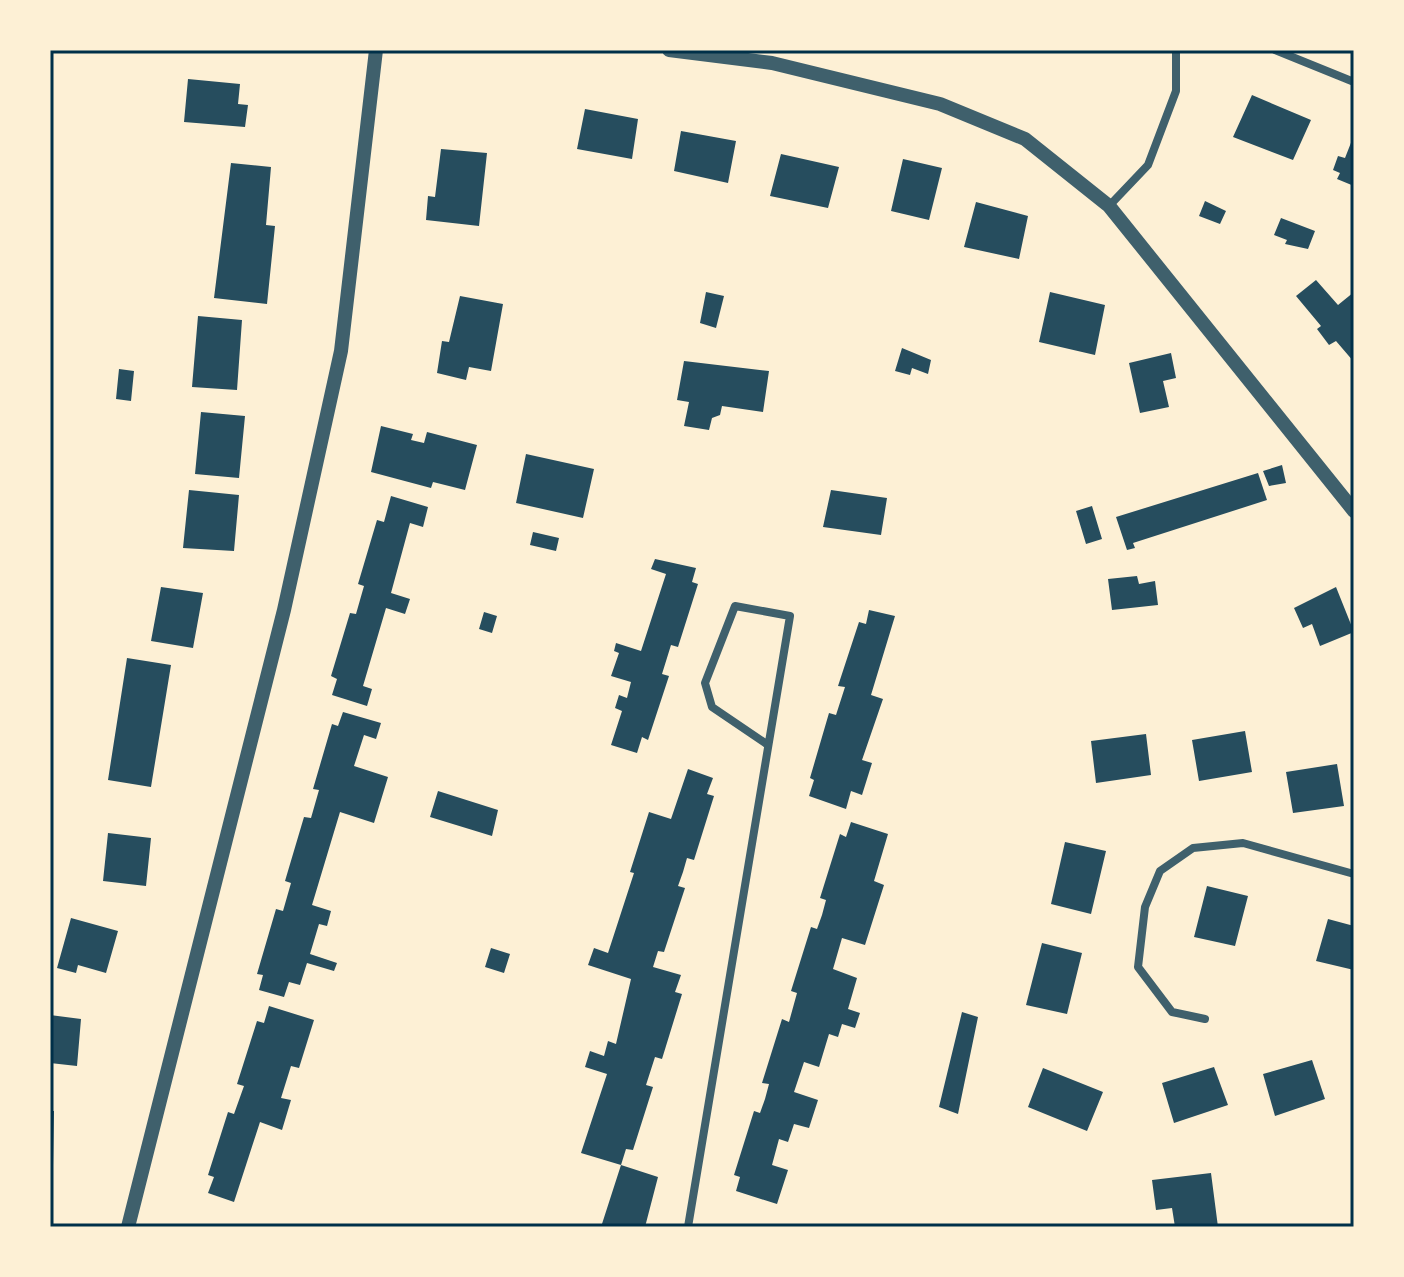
<svg xmlns="http://www.w3.org/2000/svg" width="1404" height="1277" font-family="Rubik,sans-serif">
	<rect width="100%" height="100%" fill="#fdf0d5"/>
	<path fill="#264d5e" d="M 188,79 L 240,84 L 238,104 L 248,105 L 245,127 L 184,122 Z
		M 1252,95 L 1311,120 L 1293,160 L 1233,137 Z
		M 585,109 L 638,119 L 632,159 L 577,149 Z
		M 681,131 L 736,141 L 728,183 L 674,171 Z
		M 1354,135 L 1354,186 L 1337,179 L 1340,173 L 1333,170 L 1338,156 L 1345,158 Z
		M 441,149 L 487,153 L 479,226 L 426,220 L 428,196 L 435,197 Z
		M 781,154 L 839,167 L 828,208 L 770,196 Z
		M 903,159 L 942,168 L 929,220 L 891,211 Z
		M 231,163 L 271,167 L 266,225 L 275,226 L 267,304 L 214,298 Z
		M 1205,201 L 1226,211 L 1220,224 L 1199,216 Z
		M 976,202 L 1028,216 L 1019,259 L 964,247 Z
		M 1281,218 L 1315,231 L 1308,249 L 1285,244 L 1287,240 L 1274,235 Z
		M 1316,280 L 1338,305 L 1354,292 L 1354,362 L 1336,341 L 1329,345 L 1317,329 L 1321,326 L 1296,296 Z
		M 706,292 L 724,296 L 716,328 L 700,323 Z
		M 1050,292 L 1105,305 L 1095,355 L 1039,342 Z
		M 460,296 L 503,304 L 491,371 L 469,367 L 466,380 L 437,373 L 442,341 L 449,342 Z
		M 198,316 L 242,320 L 237,390 L 192,387 Z
		M 902,348 L 931,360 L 928,374 L 912,368 L 910,375 L 895,371 Z
		M 1171,353 L 1176,378 L 1163,381 L 1169,407 L 1140,413 L 1129,363 Z
		M 684,361 L 769,371 L 763,412 L 722,406 L 720,415 L 712,418 L 709,430 L 684,426 L 689,402 L 677,400 Z
		M 119,369 L 134,371 L 131,401 L 116,399 Z
		M 201,412 L 245,416 L 239,478 L 195,474 Z
		M 381,426 L 413,434 L 411,440 L 424,443 L 427,432 L 477,445 L 465,490 L 433,482 L 431,488 L 371,472 Z
		M 526,454 L 594,469 L 583,518 L 516,503 Z
		M 1282,465 L 1286,483 L 1269,486 L 1263,471 Z
		M 1258,473 L 1267,500 L 1133,543 L 1135,548 L 1127,550 L 1116,517 Z
		M 189,490 L 239,495 L 234,551 L 183,548 Z
		M 831,490 L 887,498 L 881,535 L 823,527 Z
		M 391,496 L 428,507 L 423,527 L 410,523 L 391,593 L 410,599 L 405,614 L 386,608 L 363,686 L 372,689 L 367,706 L 332,695 L 337,679 L 331,676 L 350,613 L 356,614 L 364,586 L 358,584 L 377,520 L 384,522 Z
		M 1092,506 L 1102,539 L 1086,544 L 1076,511 Z
		M 533,532 L 559,538 L 556,551 L 530,545 Z
		M 655,559 L 696,568 L 692,582 L 698,584 L 678,647 L 671,645 L 662,674 L 669,676 L 648,740 L 642,737 L 637,753 L 611,745 L 622,711 L 615,708 L 619,695 L 627,698 L 631,682 L 611,676 L 619,653 L 614,651 L 616,643 L 641,651 L 666,574 L 651,569 Z
		M 1137,576 L 1139,584 L 1155,581 L 1158,605 L 1112,610 L 1108,579 Z
		M 161,587 L 203,593 L 193,648 L 151,641 Z
		M 1336,587 L 1354,632 L 1320,646 L 1312,624 L 1303,628 L 1294,608 Z
		M 869,610 L 895,616 L 871,695 L 883,699 L 862,760 L 872,763 L 862,795 L 851,791 L 846,809 L 809,796 L 814,780 L 810,778 L 829,713 L 836,715 L 845,687 L 838,686 L 859,622 L 866,624 Z
		M 484,612 L 497,616 L 492,633 L 479,629 Z
		M 127,658 L 171,665 L 151,787 L 108,780 Z
		M 343,712 L 381,723 L 376,739 L 364,735 L 354,766 L 388,777 L 374,823 L 340,812 L 312,905 L 331,911 L 327,926 L 319,924 L 310,954 L 337,963 L 334,971 L 307,963 L 300,985 L 289,982 L 284,997 L 259,990 L 263,975 L 257,974 L 276,909 L 283,911 L 291,883 L 285,881 L 304,817 L 311,818 L 319,790 L 313,789 L 332,724 L 338,726 Z
		M 1245,731 L 1252,772 L 1199,781 L 1192,740 Z
		M 1146,734 L 1151,775 L 1096,783 L 1091,741 Z
		M 1337,764 L 1344,806 L 1293,813 L 1286,772 Z
		M 688,769 L 713,778 L 707,794 L 714,796 L 694,860 L 687,858 L 683,872 L 678,886 L 685,888 L 664,952 L 658,951 L 653,967 L 681,975 L 675,992 L 682,994 L 662,1059 L 655,1057 L 646,1085 L 653,1087 L 633,1150 L 626,1149 L 621,1165 L 581,1153 L 607,1074 L 585,1067 L 590,1051 L 604,1056 L 608,1041 L 616,1044 L 631,979 L 588,965 L 594,948 L 608,953 L 634,873 L 630,872 L 649,812 L 671,819 Z
		M 438,791 L 498,810 L 492,836 L 430,817 Z
		M 851,822 L 888,834 L 874,881 L 884,885 L 865,945 L 842,938 L 833,969 L 857,978 L 848,1009 L 860,1013 L 855,1028 L 842,1024 L 838,1037 L 829,1034 L 819,1067 L 804,1062 L 794,1092 L 818,1100 L 809,1128 L 794,1124 L 788,1142 L 779,1139 L 772,1165 L 788,1170 L 777,1204 L 736,1191 L 740,1177 L 734,1175 L 754,1111 L 760,1113 L 765,1099 L 769,1084 L 762,1083 L 782,1019 L 789,1022 L 797,993 L 791,991 L 811,927 L 817,929 L 822,915 L 826,900 L 820,898 L 840,834 L 846,837 Z
		M 108,833 L 151,838 L 146,886 L 103,881 Z
		M 1065,842 L 1106,851 L 1091,914 L 1051,904 Z
		M 1207,886 L 1248,896 L 1235,946 L 1194,937 Z
		M 71,918 L 118,931 L 106,973 L 78,965 L 76,973 L 57,968 Z
		M 1328,919 L 1354,926 L 1354,970 L 1316,961 Z
		M 1042,943 L 1082,953 L 1067,1014 L 1026,1005 Z
		M 491,948 L 510,954 L 504,973 L 485,967 Z
		M 269,1006 L 314,1020 L 299,1068 L 291,1066 L 281,1098 L 291,1100 L 282,1130 L 260,1122 L 234,1202 L 208,1193 L 214,1177 L 208,1175 L 228,1112 L 234,1114 L 244,1086 L 237,1084 L 257,1021 L 264,1023 Z
		M 962,1012 L 978,1017 L 958,1114 L 939,1107 Z
		M 50,1015 L 81,1019 L 77,1066 L 50,1063 Z
		M 1312,1060 L 1325,1099 L 1275,1116 L 1263,1074 Z
		M 1214,1067 L 1228,1105 L 1174,1123 L 1162,1083 Z
		M 1043,1068 L 1103,1092 L 1087,1131 L 1028,1107 Z
		M 50,1111 L 54,1111 L 53,1165 L 50,1165 Z
		M 621,1165 L 658,1177 L 645,1227 L 601,1227 Z
		M 1211,1173 L 1218,1227 L 1175,1227 L 1172,1208 L 1156,1210 L 1152,1180 Z"/>
	<g fill="none" stroke-linecap="round" stroke-linejoin="round">
		<path stroke="#3f606c" stroke-width="8" d="M 1275,50 L 1354,82
			M 1109,206 L 1148,165 L 1176,91 L 1176,50
			M 1205,1019 L 1172,1012 L 1138,967 L 1145,907 L 1160,871 L 1193,848 L 1243,843 L 1354,874
			M 688,1227 L 790,616 L 735,606 L 705,683 L 712,707 L 768,745"/>
		<path stroke="#3f606c" stroke-width="14" d="M 669,50 L 772,63 L 940,104 L 1025,139 L 1109,206 L 1354,511
			M 128,1227 L 284,610 L 341,351 L 376,50"/>
	</g>
	<rect width="1404" height="1277" fill="none" stroke="#fdf0d5" stroke-width="104"/>
	<rect x="52" y="52" width="1300" height="1173" fill="none" stroke="#003049" stroke-width="3"/>
</svg>
